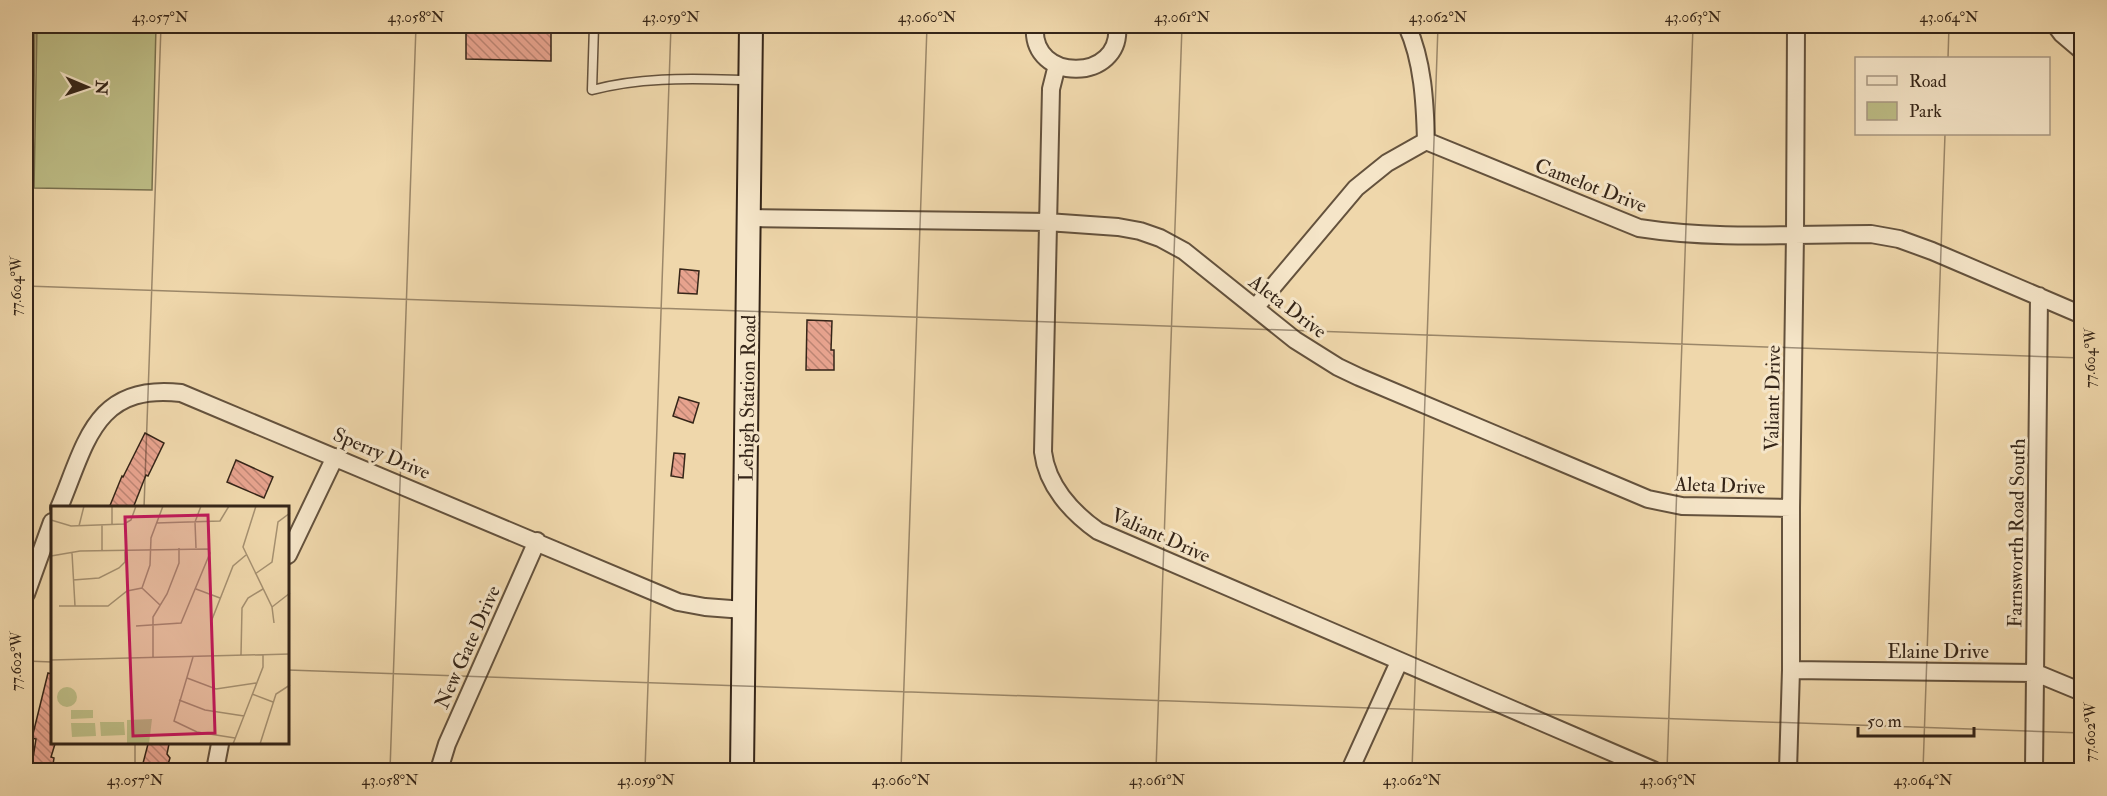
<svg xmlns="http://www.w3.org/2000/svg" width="2107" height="796" font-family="'IM FELL Double Pica',serif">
	<defs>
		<pattern id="building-back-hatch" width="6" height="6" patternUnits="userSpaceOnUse" patternTransform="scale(1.5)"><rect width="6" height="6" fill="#e7a38e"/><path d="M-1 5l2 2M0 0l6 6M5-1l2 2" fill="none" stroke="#bc8573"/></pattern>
	</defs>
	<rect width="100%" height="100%" fill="#efd7ab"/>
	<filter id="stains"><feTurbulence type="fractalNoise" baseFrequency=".00333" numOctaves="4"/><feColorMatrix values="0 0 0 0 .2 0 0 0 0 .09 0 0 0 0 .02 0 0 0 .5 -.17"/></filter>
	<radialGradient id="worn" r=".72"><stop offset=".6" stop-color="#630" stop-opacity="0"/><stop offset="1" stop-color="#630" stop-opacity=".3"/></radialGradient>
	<path fill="#bdbd86" stroke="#79714f" stroke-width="1.5" d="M 26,26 L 35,26 L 33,154 L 26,154 Z
		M 37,26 L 156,26 L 152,190 L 34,188 Z"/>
	<path fill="url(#building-back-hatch)" stroke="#352518" stroke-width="1.5" d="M 466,26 L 551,26 L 551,61 L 466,59 Z
		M 680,269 L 699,271 L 697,294 L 678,293 Z
		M 807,320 L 832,321 L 831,350 L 834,350 L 834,370 L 806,370 Z
		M 679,397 L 699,403 L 693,423 L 673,416 Z
		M 145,433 L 164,443 L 148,476 L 146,475 L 133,508 L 109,508 L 122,476 L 123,477 Z
		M 674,453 L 685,454 L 683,478 L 671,476 Z
		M 236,460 L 273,477 L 264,498 L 227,482 Z
		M 48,673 L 52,674 L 52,744 L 55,744 L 51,757 L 54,758 L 52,771 L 31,771 L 36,739 L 32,738 Z
		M 148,744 L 169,744 L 167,754 L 170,758 L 166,771 L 141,771 Z"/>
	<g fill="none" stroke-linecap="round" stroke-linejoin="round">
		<g stroke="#64523d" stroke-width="11">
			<path id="service" d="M 248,26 L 261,27
				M 594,26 L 592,90 C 644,76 696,79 749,80"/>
		</g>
		<g stroke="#64523d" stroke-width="20">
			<path id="minor" d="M 1035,26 C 1030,84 1123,82 1117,26
				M 1407,26 C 1423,61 1425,103 1426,141
				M 2056,26 L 2062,34 L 2082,51
				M 1057,65 L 1051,89 L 1043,452 C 1047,485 1071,512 1098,531 L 1653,770
				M 1426,141 L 1639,228 C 1715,240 1794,234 1871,234 L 1899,239 L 1932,251 L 2082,315
				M 749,218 L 1047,222 L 1118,227 L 1140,231 L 1160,238 L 1184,251 L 1295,340 L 1338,367 L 1359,377 L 1648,499 L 1682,506 L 1791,508
				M 1255,308 L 1356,188 L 1387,163 L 1426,141
				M 59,508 C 86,444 94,383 181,393 L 678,602 L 705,607 L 744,610
				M 288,555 L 335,457
				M 26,594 L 52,522
				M 1791,670 L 2036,673 L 2082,692
				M 215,770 L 220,744
				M 439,770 L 447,744 L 537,541
				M 1350,770 L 1399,662
				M 1788,770 L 1791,670 L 1791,508 L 1795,234 L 1796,26
				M 2034,770 L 2039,296"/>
		</g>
		<g stroke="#352518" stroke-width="26">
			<path id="secondary" d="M 742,770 L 751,26"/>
		</g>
		<use href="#service" stroke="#f5e5c8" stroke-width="8"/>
		<use href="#minor" stroke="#f5e5c8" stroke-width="16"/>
		<use href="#secondary" stroke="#f5e5c8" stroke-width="22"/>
	</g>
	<path fill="none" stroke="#352518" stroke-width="1.5" stroke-opacity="0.45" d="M 1948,58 L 1949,26M 26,286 L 2082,358M 144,508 L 161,26M 26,661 L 52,662M 288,670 L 2082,733M 135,770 L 135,744M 390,770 L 416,26M 645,770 L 671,26M 901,770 L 927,26M 1156,770 L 1182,26M 1412,770 L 1438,26M 1667,770 L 1693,26M 1923,770 L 1945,134"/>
	<g text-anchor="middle" stroke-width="6" stroke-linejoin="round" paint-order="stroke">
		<g font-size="20" fill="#352518" stroke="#f5e5c8">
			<text transform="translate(1591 185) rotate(21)" y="7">Camelot Drive</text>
			<text transform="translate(1288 306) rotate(37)" y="7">Aleta Drive</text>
			<text transform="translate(747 398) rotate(-89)" y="7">Lehigh Station Road</text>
			<text transform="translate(1772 398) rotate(-89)" y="7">Valiant Drive</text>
			<text transform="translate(382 453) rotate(23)" y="7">Sperry Drive</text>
			<text transform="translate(1720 485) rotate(2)" y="7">Aleta Drive</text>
			<text transform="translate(2016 533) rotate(-89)" y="7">Farnsworth Road South</text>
			<text transform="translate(1161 535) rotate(24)" y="7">Valiant Drive</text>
			<text transform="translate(467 647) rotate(-66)" y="7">New Gate Drive</text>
			<text x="1938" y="658">Elaine Drive</text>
		</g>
	</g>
	<g transform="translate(51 506)">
		<rect width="238" height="238" fill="#efd7ab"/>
		<path d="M6 191a10 10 0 1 1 20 0a10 10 0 1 1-20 0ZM 20,204 L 42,204 L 42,212 L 20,213 ZM 101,213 L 98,238 L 76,238 L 76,214 ZM 73,216 L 74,229 L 50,230 L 49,216 ZM 20,217 L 44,217 L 45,230 L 21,231 Z" fill="#bdbd86"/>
		<path fill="none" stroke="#a59070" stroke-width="1.5" d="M 61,0 L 61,19M 205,0 L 192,41 L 221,101 L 223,117M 0,14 L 20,20 L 73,18 L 80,14 L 85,0M 105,17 L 169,15 L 178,0M 51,19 L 51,44M 28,20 L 33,0M 145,42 L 144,16 L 150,0M 21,47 L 24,100M 0,50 L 29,45 L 157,43 L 159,47 L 130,117 L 85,120M 204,68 L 221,56 L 227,16 L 239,7M 22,74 L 48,72 L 68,62 L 74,56 L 74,44M 91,82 L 99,59 L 100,32 L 112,0M 91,82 L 109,99M 145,83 L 169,92M 8,100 L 57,100 L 76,85 L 91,82M 221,101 L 239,87M 160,116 L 182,60 L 195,49M 190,149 L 191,102 L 197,92 L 212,83M 142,151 L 123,215 L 146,226 L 184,232M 102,152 L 102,111 L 116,88 L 128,57 L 128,42M 0,154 L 239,148M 136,172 L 165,183 L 205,177M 201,188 L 222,196M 128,194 L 154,204 L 193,210M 182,238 L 212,161 L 212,149M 209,238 L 225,188 L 239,179"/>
		<path fill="#c2185b" fill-opacity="0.15" stroke="#c2185b" stroke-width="3" d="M 157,9 L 164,227 L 82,230 L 74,11 Z"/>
		<rect width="238" height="238" fill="none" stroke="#352518" stroke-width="3"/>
	</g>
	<rect width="2107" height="796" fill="none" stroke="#efd7ab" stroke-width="66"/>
	<rect x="1855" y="57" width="195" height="78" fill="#f5e5c8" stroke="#a89882" stroke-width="1.5"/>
	<rect x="1867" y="76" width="30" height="9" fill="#f5e5c8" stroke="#a89882" stroke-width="1.5"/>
	<text x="1909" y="87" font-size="18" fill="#352518">Road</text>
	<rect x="1867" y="102" width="30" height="18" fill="#bdbd86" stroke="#a89882" stroke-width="1.5"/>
	<text x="1909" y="117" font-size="18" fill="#352518">Park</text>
	<g transform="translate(87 87) rotate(92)" stroke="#f5e5c8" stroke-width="4.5" paint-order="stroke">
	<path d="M0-4.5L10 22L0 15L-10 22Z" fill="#352518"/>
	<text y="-9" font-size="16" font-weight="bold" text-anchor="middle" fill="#352518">N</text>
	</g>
	<path d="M1858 727v9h116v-9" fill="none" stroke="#352518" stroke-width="3"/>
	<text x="1867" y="727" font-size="18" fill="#352518" stroke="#f5e5c8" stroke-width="4.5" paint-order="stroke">50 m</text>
	<rect x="33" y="33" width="2041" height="730" fill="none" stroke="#352518" stroke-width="2"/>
	<g font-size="15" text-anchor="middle" fill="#352518">
		<text x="160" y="22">43.057°N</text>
		<text x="416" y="22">43.058°N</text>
		<text x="671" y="22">43.059°N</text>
		<text x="927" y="22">43.060°N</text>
		<text x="1182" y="22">43.061°N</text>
		<text x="1438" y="22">43.062°N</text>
		<text x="1693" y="22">43.063°N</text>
		<text x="1949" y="22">43.064°N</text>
		<text transform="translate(16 286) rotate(-90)" y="5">77.604°W</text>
		<text transform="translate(2090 358) rotate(-90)" y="5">77.604°W</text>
		<text transform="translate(16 661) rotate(-90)" y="5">77.602°W</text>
		<text transform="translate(2090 732) rotate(-90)" y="5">77.602°W</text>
		<text x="135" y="785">43.057°N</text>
		<text x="390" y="785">43.058°N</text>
		<text x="646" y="785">43.059°N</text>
		<text x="901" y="785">43.060°N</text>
		<text x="1157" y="785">43.061°N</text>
		<text x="1412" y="785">43.062°N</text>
		<text x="1668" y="785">43.063°N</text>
		<text x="1923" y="785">43.064°N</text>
	</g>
	<rect width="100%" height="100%" filter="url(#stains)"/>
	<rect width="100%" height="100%" fill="url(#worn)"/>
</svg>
